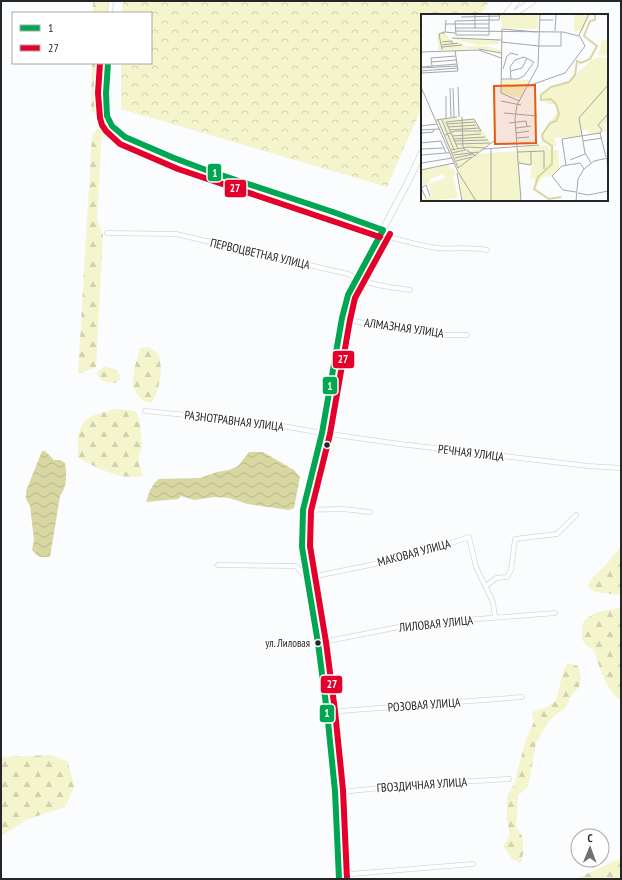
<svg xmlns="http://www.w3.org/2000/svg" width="622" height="880" font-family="'PT Sans Narrow',sans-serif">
	<defs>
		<pattern id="forest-firs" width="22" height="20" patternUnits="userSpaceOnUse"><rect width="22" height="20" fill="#f4f5cc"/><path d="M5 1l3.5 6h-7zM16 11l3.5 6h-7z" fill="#d1d2af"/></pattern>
		<pattern id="park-crowns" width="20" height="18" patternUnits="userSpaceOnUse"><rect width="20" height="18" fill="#f4f5cc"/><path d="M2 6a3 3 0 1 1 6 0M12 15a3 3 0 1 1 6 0" fill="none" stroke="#d1d2af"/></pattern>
		<pattern id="water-waves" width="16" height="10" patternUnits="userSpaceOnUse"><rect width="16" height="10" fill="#d8d7a1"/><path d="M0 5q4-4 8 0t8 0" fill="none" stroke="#b9b88b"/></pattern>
	</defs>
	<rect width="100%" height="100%" fill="#fafcfd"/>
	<path fill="url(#forest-firs)" d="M 93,1 L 109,1 L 109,13 L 93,13 Z
		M 92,63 L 108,63 L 107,111 L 99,117 L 91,111 Z
		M 102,127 L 97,220 L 103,234 L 96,367 L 78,374 L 92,136 L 96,130 Z
		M 149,347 C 151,349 155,351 157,353 C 165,364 159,393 151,403 C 123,397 135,367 140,348 Z
		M 104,366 L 117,370 L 121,378 L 116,383 L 104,382 L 96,374 Z
		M 115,409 L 136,411 L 140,422 L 142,448 L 139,455 L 139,464 L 143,476 C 117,480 101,469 78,458 C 78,444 76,425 90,417 C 97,413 107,412 115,409 Z
		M 621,546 L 621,595 L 596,592 L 588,587 L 591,579 L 606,565 Z
		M 621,608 L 621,701 C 606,690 600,668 594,651 C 587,646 580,642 582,632 C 582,629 582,625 583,623 C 590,611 609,610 621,608 Z
		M 568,663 L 578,666 L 581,678 L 579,687 L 571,696 L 565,708 L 554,716 L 547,724 L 536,743 L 528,787 L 518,795 L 516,827 L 523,838 L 523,854 L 521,863 L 512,859 L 503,846 L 510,836 L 507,820 L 507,795 L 514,785 L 525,742 L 534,722 L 532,712 L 547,707 L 556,701 L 563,672 Z
		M 52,755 L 68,762 L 74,787 L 65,807 L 28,819 L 1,836 L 1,758 L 5,757 Z
		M 619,859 L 621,859 L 621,879 L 576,879 Z"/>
	<path fill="url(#park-crowns)" d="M 123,1 L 490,1 L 480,15 L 422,15 L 422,107 L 387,187 L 121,109 L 121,63 L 151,63 L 151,13 L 122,13 Z"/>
	<path fill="url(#water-waves)" d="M 42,451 L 45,451 L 54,460 L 60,460 L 65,463 C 67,474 67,487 60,496 L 50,557 L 39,557 L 32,550 L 34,540 L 30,506 L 26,499 L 26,491 Z
		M 249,452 L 263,452 L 294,470 L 300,477 L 294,508 L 289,510 L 248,504 L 229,498 L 215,497 L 194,500 L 181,496 L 178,499 L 146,502 C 149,493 151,485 159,479 L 200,478 L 217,472 L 229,470 L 238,466 Z"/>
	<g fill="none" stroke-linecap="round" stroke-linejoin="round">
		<g stroke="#d5d7d8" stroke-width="5.5">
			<path id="street" d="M 110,13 L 111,1
				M 108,63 C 107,77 104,109 109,121 C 113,128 119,133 125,137 C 144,145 162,154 181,161 C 248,186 316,204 383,230
				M 107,233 L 176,234 L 348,274 C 367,285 389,287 410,290
				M 380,235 C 399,239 418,246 438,248 C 454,250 471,246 487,250
				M 342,318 L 372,325 L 436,335 L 467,335
				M 145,411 L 260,422 L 322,433 L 400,444 L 588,466 L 621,468
				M 303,510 L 343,509 L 370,512
				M 218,565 L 296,566 L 306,578 L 409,557 L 469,537 L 476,567 L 493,602 L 495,618
				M 486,586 L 496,578 L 507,577 L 511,570 L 515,539 L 557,534 L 576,515
				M 318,643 L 414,624 L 555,613
				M 327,712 L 522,697
				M 335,791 L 350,791 L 422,784 L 509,779
				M 339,875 L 473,864"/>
		</g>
		<g stroke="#d5d7d8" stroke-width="7">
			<path id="secondary" d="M 506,15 L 517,1
				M 512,15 L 533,1
				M 339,879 L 335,791 L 327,712 L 318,643 L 302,547 L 303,510 L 322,433 L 342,318 L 348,295 L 408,182 L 422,152"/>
		</g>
		<use href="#street" stroke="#feffff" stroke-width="4"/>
		<use href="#secondary" stroke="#feffff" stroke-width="5.5"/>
		<g stroke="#fff" stroke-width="9">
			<path id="bus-1" d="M 108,63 L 106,93 L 107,116 L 112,126 L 125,137 L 174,158 L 206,170 L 333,212 L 383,230
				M 339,879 L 335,791 L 327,712 L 318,643 L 302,547 L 303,510 L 322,433 L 342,318 L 348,295 L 383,230"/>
		</g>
		<g stroke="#fff" stroke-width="9">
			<path id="bus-2" d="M 100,63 L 98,93 L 100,118 L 102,125 L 106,131 L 120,144 L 178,169 L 380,237
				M 347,879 L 343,790 L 335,711 L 326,642 L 310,546 L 311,511 L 330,434 L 350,320 L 355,298 L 390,234"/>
		</g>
		<use href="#bus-1" stroke="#00a651" stroke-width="6"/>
		<use href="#bus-2" stroke="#e4002b" stroke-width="6"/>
	</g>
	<g fill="#252627" stroke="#fff" stroke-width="1.5">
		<circle cx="327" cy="445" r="3.5"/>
		<circle cx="318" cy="643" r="3.5"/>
	</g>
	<g text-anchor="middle" stroke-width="3" stroke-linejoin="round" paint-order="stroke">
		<g font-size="11" fill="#252627" stroke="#fff" text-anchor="end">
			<text x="310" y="647">ул. Лиловая</text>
		</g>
		<g font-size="12" fill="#252627" stroke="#fff">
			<text transform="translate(260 254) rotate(13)" y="4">ПЕРВОЦВЕТНАЯ УЛИЦА</text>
			<text transform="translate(404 328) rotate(8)" y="4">АЛМАЗНАЯ УЛИЦА</text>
			<text transform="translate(234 421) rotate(7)" y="4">РАЗНОТРАВНАЯ УЛИЦА</text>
			<text transform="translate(471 453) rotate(7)" y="4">РЕЧНАЯ УЛИЦА</text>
			<text transform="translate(414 553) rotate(-15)" y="4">МАКОВАЯ УЛИЦА</text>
			<text transform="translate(436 624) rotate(-6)" y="4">ЛИЛОВАЯ УЛИЦА</text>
			<text transform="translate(424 705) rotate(-4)" y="4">РОЗОВАЯ УЛИЦА</text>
			<text transform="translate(422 785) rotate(-4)" y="4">ГВОЗДИЧНАЯ УЛИЦА</text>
		</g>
	</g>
	<g transform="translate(421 14)">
		<rect width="187" height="187" fill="#fafcfd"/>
		<path d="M 181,26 L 187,27 L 187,42 L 177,41 ZM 178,43 L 187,44 L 187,107 L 183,112 L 187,117 L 169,120 L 166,115 L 161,116 L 161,122 L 133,124 L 136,132 L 132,132 L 122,126 L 121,121 L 136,98 L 136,91 L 124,89 L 126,85 L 120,83 L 121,78 L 147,68 L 172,45 Z" fill="#f4f5cc"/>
		<path d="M 81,66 L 109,66 L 99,84 L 81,79 Z" fill="#f4f5cc"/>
		<path d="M 80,0 L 117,0 L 117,15 L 80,14 ZM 153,0 L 169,0 L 162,17 L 153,17 ZM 22,17 L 32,28 L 41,29 L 41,32 L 66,32 L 80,36 L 80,40 L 62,35 L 17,36 L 16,21 ZM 35,23 L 79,26 L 78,30 L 57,31 L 31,25 ZM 21,104 L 52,105 L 69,126 L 69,129 L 40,153 L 57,140 L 97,137 L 97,135 L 108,132 L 126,131 L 129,136 L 137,136 L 138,154 L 130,162 L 122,163 L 115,173 L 113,164 L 109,164 L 111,151 L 98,150 L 100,187 L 41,187 L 37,156 L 16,106 ZM 28,150 L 29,155 L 33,154 L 35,160 L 32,162 L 37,184 L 0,187 L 10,181 L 8,170 L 24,164 L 22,160 L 9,165 L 10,168 L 0,172 L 0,156 Z" fill="#f4f5cc"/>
		<path fill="none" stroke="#d8d7a1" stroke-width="2" d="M 140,183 L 128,185 L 113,175 L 117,163 L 131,150 L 131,132 L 122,126 L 121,121 L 129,109 L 135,107 L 138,100 L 135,90 L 130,85 L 120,86 L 120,81 L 130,73 L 148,68 L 154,61 L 156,47 L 160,49 L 169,45 L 176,32 L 163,22 L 169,7 L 174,6 L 174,0"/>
		<path fill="none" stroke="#a5a6a7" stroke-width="1" d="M 54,0 L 54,15M 68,0 L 68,21 L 35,21 L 34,7 L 68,6M 40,3 L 79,2M 25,6 L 24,18 L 34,19M 68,6 L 78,6 L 79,0M 119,6 L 132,6M 24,10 L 68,10M 34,14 L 68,14M 34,17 L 142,18 L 158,22M 134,17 L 135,0M 31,24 L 80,26M 21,28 L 31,27 L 31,30M 80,28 L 118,32M 21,31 L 37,29M 118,32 L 140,32 L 140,18M 21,33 L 41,31M 58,35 L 80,39M 21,36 L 18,20 L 23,18 L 23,20M 0,38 L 58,36 L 80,44M 10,48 L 35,46M 11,52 L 10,44 L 35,42M 0,53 L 36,50M 0,54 L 36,52M 82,55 L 86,42 L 90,39 L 97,41M 0,57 L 37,54M 90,57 L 101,54 L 106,44M 0,59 L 37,57 L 34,36M 80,65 L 97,65 L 103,62 L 113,48 L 103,43 L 94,46 L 89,53 L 90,65M 107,72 L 144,59 L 164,32 L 158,21 L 168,0M 0,73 L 37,158 L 55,187M 37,73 L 38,103M 29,74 L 30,103M 32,74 L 33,103M 25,82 L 25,104M 80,87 L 100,91M 98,87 L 80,79 L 81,15 L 116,18M 83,99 L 116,102M 41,103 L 42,134 L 55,142M 15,106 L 36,103M 17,106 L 37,154M 21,106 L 33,136M 25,108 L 53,105 L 60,117M 25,108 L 37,135M 88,109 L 105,107 L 106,112M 26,110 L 54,108M 0,112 L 16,110M 27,113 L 55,111M 95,114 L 110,112M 0,116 L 18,115M 28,116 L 58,114M 0,119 L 12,118 L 13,115M 95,119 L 108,117M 179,119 L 185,143M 179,119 L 181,116 L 177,111 L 187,100M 24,121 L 34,117 L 60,117M 31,122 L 60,120M 96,124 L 108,123M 32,125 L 64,123M 33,127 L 67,126M 162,127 L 181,124M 0,129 L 20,127 L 25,139 L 28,139M 35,130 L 69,129M 70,134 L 70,187M 0,135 L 23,134M 63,135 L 118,131M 30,136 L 47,133 L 64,134M 97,138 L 123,137 L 123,155M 31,139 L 44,136M 0,141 L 25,139M 33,141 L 57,138M 34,144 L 52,140M 186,144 L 187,161M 149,146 L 164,140M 35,147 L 51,143M 1,149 L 31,144M 98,149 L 110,151 L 110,137M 170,149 L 164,139 L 158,104 L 187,71M 145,152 L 141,125 L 179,119M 37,154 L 73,127M 0,156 L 33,149M 36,159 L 41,187M 155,178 L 142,176 L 131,162 L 141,152 L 159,149 L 163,155M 157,179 L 167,181 L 187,177M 5,184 L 0,174 L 5,171 L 9,182M 100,187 L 94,105 L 96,91 L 117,52 L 119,0M 155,187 L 157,165 L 163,155 L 173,147 L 187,144"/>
		<path fill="#e8590c" fill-opacity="0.15" stroke="#e8590c" stroke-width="2" d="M 114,71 L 115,129 L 74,130 L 73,72 Z"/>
		<rect width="187" height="187" fill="none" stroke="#252627" stroke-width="2"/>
	</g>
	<g stroke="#fff" stroke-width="1.5">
		<rect x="207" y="163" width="15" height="19" rx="4" fill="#00a651"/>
		<rect x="224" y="179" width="23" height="19" rx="4" fill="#e4002b"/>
		<rect x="332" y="350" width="23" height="19" rx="4" fill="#e4002b"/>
		<rect x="322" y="376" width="16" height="19" rx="4" fill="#00a651"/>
		<rect x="320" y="675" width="23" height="19" rx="4" fill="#e4002b"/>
		<rect x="319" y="704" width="16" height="19" rx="4" fill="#00a651"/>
	</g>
	<g font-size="11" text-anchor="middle" font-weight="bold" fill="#fff">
		<text x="215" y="177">1</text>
		<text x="235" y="192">27</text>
		<text x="343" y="363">27</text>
		<text x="330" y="390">1</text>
		<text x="332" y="688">27</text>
		<text x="327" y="717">1</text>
	</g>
	<rect width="622" height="880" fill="none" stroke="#252627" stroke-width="4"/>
	<rect x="12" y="12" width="140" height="52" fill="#ffffff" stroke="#a8a8a9"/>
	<rect x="20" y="25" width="20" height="6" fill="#00a651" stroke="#a8a8a9"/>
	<text x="48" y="32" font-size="12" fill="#252627">1</text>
	<rect x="20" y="45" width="20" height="6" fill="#e4002b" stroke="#a8a8a9"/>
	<text x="48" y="52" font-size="12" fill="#252627">27</text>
	<g transform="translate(590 848) rotate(1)"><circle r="19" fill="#ffffff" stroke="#a8a8a9"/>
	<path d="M0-3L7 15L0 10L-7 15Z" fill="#707172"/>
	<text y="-6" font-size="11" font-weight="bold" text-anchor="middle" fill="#252627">С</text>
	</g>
</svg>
